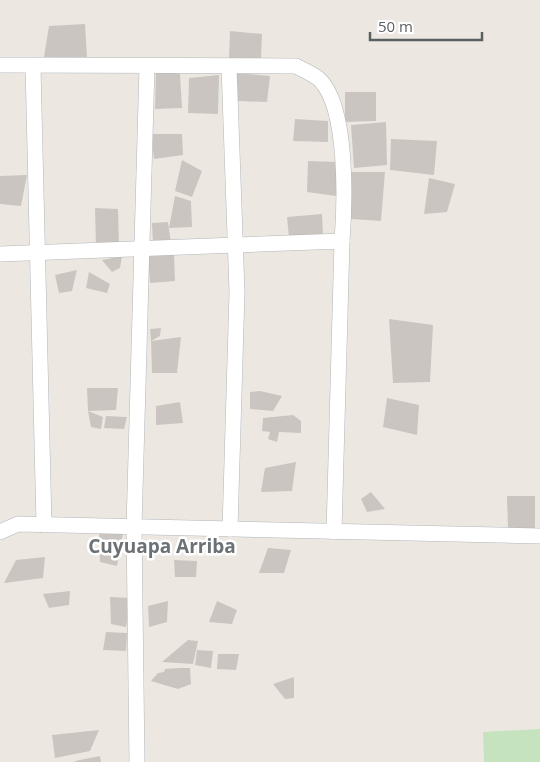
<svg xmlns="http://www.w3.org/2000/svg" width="540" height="762" font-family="'Open Sans',sans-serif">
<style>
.green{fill:#c5e3be}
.building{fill:#cac5c1}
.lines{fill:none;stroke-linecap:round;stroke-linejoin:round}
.street-casing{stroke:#b2b6b9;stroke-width:16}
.street{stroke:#fff;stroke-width:15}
.labels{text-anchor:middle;stroke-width:5;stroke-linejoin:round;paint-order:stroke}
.quarter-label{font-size:19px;font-weight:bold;fill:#6b7174;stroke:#fff}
</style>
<rect width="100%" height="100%" fill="#ece8e1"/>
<path class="green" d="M540 729V762H484L483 732Z"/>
<g class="building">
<path d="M85 24 87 57H44L49 26Z"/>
<path d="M230 31 262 34 261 58H229Z"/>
<path d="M156 71 180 74 182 108 155 109Z"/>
<path d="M237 73 270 76 267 102 237 101Z"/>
<path d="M219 75 218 114 188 113 189 78Z"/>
<path d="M345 92H376V121L345 122Z"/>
<path d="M295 119 328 121V142L293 141Z"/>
<path d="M386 122 387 165 354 168 351 125Z"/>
<path d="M151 134H182L183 155 154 159Z"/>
<path d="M391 139 437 141 434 175 390 170Z"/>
<path d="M182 160 202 171 192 197 175 191Z"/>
<path d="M308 161 338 162 336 196 307 192Z"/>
<path d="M349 172H385L381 221 351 219Z"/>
<path d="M27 175 21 206 0 204V176Z"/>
<path d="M429 178 455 184 447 212 424 214Z"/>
<path d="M175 196 191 201 192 227 169 228Z"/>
<path d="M95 208 118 209 119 247 96 248Z"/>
<path d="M322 214 323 237 289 238 287 217Z"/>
<path d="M168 222 171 244 153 245 152 223Z"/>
<path d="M174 253 175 281 150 283 148 254Z"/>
<path d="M122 256 120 268 112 272 102 260Z"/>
<path d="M77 270 72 291 59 293 55 275Z"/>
<path d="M89 272 110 284 107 293 86 288Z"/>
<path d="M389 319 433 325 430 382 393 383Z"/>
<path d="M161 328 160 336 151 341 150 329Z"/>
<path d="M181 337 177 373H152L151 341Z"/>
<path d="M87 388H118L116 410 88 411Z"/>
<path d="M260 391 282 396 273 411 250 409V392Z"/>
<path d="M387 398 419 405 417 435 383 427Z"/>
<path d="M180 402 183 423 156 425V406Z"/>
<path d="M88 411 103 417 101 429 91 427Z"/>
<path d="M293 415 301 421V433L279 432 277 442 268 439 270 432 262 431 263 418Z"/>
<path d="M106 416 127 417 124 429 104 428Z"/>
<path d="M296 462 292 491 261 492 265 468Z"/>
<path d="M371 492 385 509 367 512 361 499Z"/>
<path d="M507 496H535V528H508Z"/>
<path d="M123 533 117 566 100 562 99 534Z"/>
<path d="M268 548 291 550 284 573H259Z"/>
<path d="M45 557 43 578 4 583 16 560Z"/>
<path d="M174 560 197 561 196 577H175Z"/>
<path d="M70 591 69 605 49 608 43 594Z"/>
<path d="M110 597 131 598 126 627 111 624Z"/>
<path d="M168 601 167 622 149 627 148 606Z"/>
<path d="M217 601 237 610 232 624 209 622Z"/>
<path d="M106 632 127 633 126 651 103 650Z"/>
<path d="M188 640 198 641 193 664 162 662Z"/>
<path d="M197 650 213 651 211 668 195 665Z"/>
<path d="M218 654H239L236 670 217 669Z"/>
<path d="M180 668H190L191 684 178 689 151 681 158 673 164 672 165 669Z"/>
<path d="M294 677V698L285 699 273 684Z"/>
<path d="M99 730 90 751 55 758 52 735Z"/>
<path d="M100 756 101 762H75V761Z"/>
</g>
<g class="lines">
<defs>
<g id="street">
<path d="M0 65 296 66C303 70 314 74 320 80 348 108 345 203 342 241"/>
<path d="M33 66 44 525"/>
<path d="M229 66 237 292 230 529"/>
<path d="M0 254 342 241 334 532"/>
<path d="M0 532 18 524 540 536"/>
<path d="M137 762 134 527 147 66"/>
</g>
</defs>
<use href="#street" class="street-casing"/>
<use href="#street" class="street"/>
</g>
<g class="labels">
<g class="quarter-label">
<text x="162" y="553">Cuyuapa Arriba</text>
</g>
</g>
<path d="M370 32v8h112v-8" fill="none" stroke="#5a5f62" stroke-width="2.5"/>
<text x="378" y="32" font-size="15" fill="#5a5f62" stroke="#ffffff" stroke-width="4" paint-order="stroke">50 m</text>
</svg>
